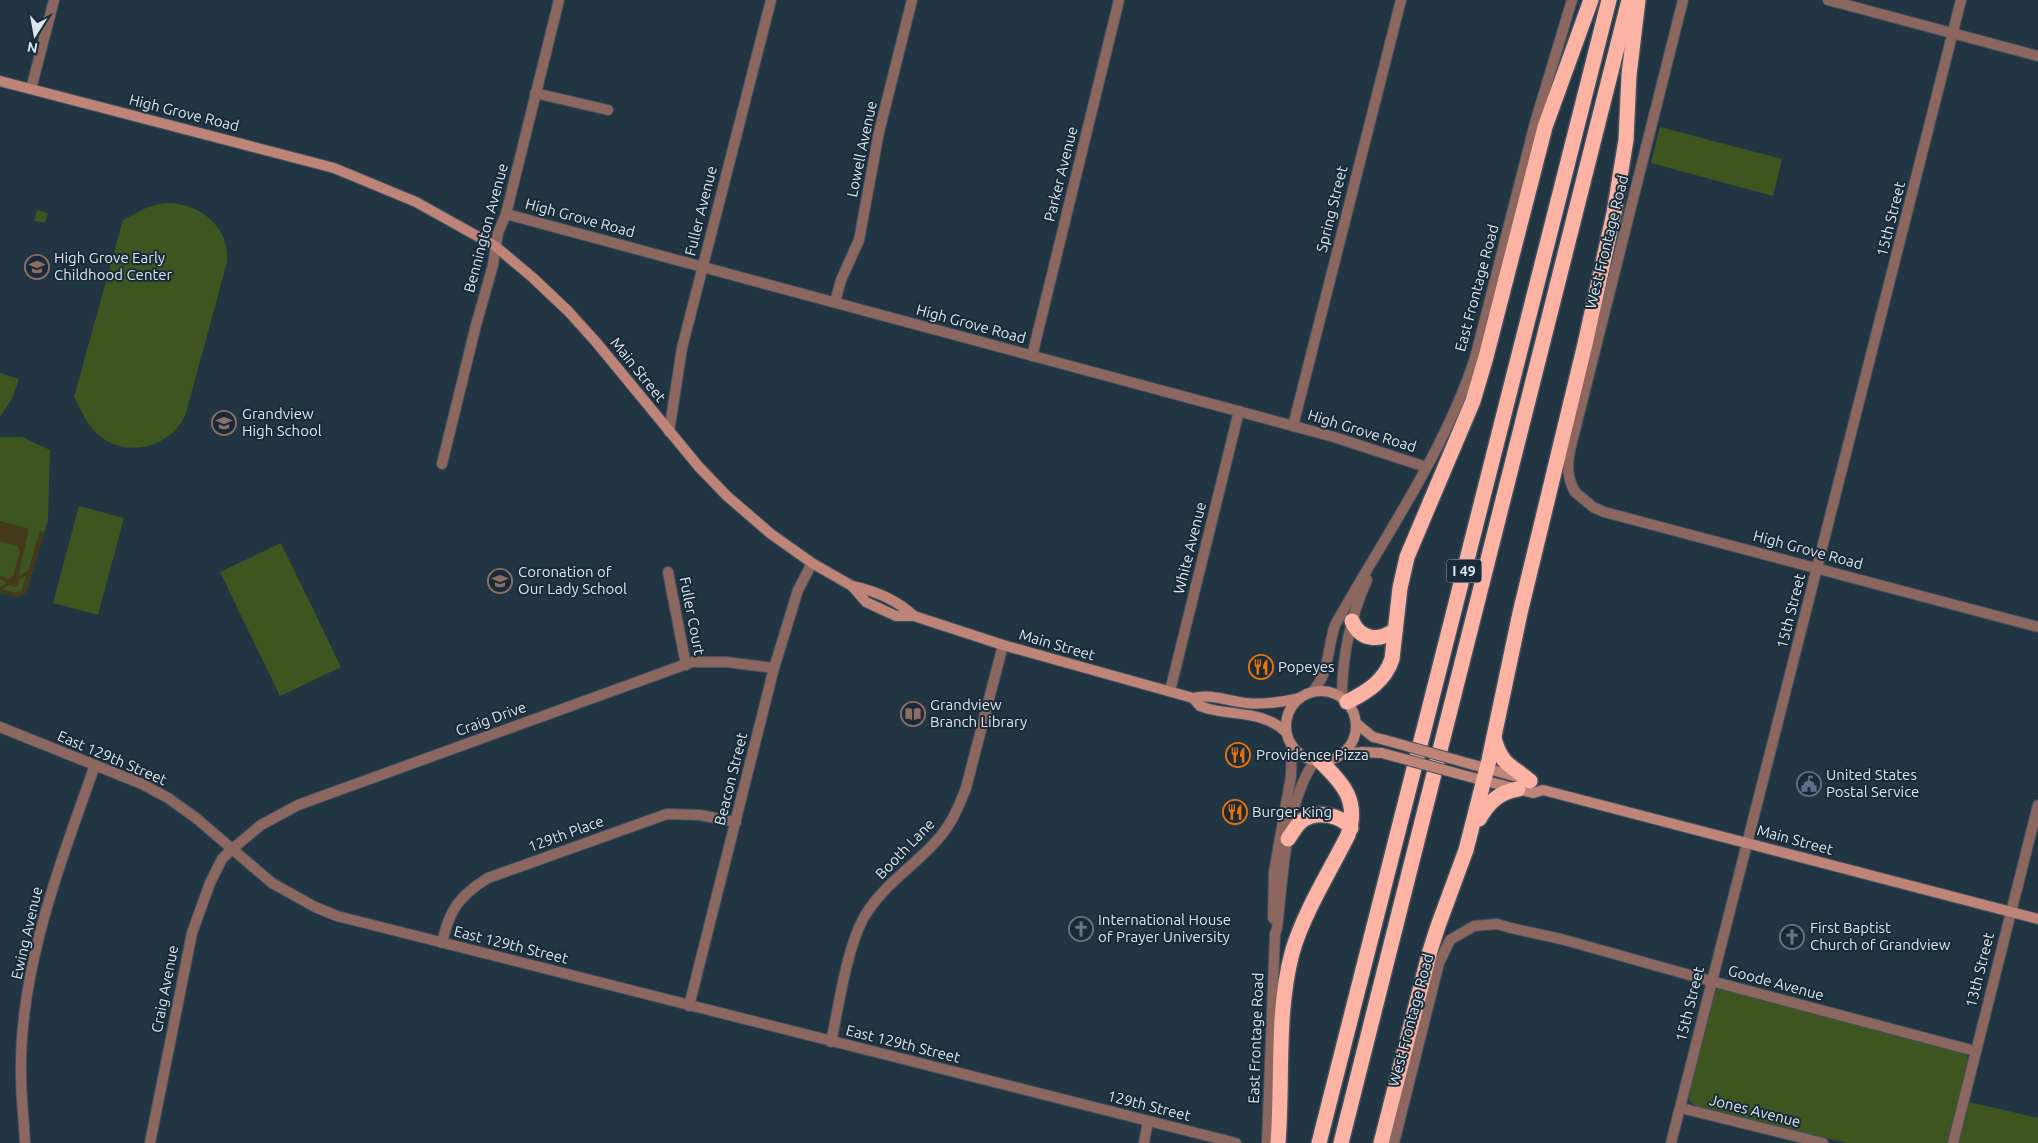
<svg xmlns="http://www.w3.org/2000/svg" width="2038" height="1143" font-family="Ubuntu,sans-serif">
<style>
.green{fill:#3f551f}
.sand{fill:#423a1a;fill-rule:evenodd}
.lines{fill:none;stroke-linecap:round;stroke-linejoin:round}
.minor-casing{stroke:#40515f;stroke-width:12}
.tertiary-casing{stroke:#40515f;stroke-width:12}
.secondary-casing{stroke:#40515f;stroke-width:12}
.motorway-casing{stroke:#40515f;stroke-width:18}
.minor{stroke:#8c675f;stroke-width:10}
.tertiary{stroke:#8c675f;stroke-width:10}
.secondary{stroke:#be8477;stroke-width:10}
.motorway{stroke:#fcb3a3;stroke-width:15}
.secondary-bridge-casing{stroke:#40515f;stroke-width:12;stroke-linecap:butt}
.secondary-bridge{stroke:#be8477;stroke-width:10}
.labels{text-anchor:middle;stroke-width:4;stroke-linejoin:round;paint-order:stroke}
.shield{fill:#192b38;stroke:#a1aeb8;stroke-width:1}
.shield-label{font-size:14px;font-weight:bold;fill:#dbe6ef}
.street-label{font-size:15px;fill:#dbe6ef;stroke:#192b38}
.poi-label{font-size:15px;fill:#dbe6ef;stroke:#192b38;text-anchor:start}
</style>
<rect width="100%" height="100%" fill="#223543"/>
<g class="green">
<path d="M1660 127 1782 159 1773 196 1651 163Z"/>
<path d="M163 203C197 201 230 225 227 262L186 413C172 448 125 460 96 433 86 423 81 409 74 397L123 220 146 208Z"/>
<path d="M37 210 48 213 45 223 34 221Z"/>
<path d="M0 373 19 379 12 399 0 417Z"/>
<path d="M0 437H22L50 450 48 520 26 593 18 597 0 593Z"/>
<path d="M79 506 124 518 98 615 53 603Z"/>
<path d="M281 543 341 667 280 696 220 572Z"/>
<path d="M1721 988 1966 1054 1969 1060 1947 1143H1846L1694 1106 1688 1098 1713 997 1716 990Z"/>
<path d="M1969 1102 2038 1118V1143H1959Z"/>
</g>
<path class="sand" d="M0 521 29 529 18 577 28 571 40 531 45 532 26 593 18 597 0 593V587L8 583 0 579V576L8 579 13 576 20 551 17 546 0 541ZM26 575 22 590 16 593 2 589 9 585 14 587 18 586 19 580Z"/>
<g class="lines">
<defs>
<g id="minor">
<path d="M1828 0 2038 56"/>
<path d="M31 89 54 0"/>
<path d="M535 93 608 110"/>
<path d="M506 214 1334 437 1426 467"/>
<path d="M835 302 841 280 859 240 879 132 912 0"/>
<path d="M1032 356 1119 0"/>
<path d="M1293 426 1401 0"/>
<path d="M669 432 682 348 771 0"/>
<path d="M442 464 476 325 493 265 498 233 506 214 559 0"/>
<path d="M1575 492 1593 507 1604 512 2038 627"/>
<path d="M668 572 686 665"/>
<path d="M1170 691 1239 411"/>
<path d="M0 727 142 784 168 798 196 818 272 883 315 907 337 916 1236 1143"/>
<path d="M1511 928 1561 939 1711 981 1975 1051"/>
<path d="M442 943C449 910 459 896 488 878L667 814 700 815 736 822"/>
<path d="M689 1006 774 668 798 590 812 563"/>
<path d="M831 1042C839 1006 846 951 863 919 881 886 915 866 939 838 952 823 959 806 966 788L1003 645"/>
<path d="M1681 1108 1823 1143"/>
<path d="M25 1143C24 1120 21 1097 21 1075 19 968 60 865 95 765"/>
<path d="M150 1143 192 933 210 883 222 859 231 850 261 825 298 805 692 662H726L774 668"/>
<path d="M1144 1143 1148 1121"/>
<path d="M1671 1143 1961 0"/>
<path d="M1953 1143 2038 805"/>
</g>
<g id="tertiary">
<path d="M1575 492C1567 478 1567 465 1570 450L1683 0"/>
<path d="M1312 692C1330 673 1327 648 1335 625 1384 537 1443 455 1475 358L1535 123 1572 0"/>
<path d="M1342 698C1342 656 1350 618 1367 580"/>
<path d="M1273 918 1274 872 1291 776 1292 745"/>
<path d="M1267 1143 1275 934 1277 928C1283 878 1285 802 1315 761"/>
<path d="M1394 1143 1439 963 1450 940 1474 926 1497 924 1511 928"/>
</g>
<g id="secondary">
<path d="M0 81 334 168 416 202 495 246 532 277 568 311 596 342 699 467 727 496 771 534 812 563 852 586 866 602 896 616H914L1003 645 1193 698 1200 706 1209 709C1238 716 1263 711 1286 732"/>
<path d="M852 586C876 591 896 599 914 616"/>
<circle cx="1321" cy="726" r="35"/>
<path d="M1193 698C1210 693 1228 701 1246 703 1264 705 1282 702 1300 698"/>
<path d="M1356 723 1373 737 1385 740"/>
<path d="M1343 755 1362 752 1382 753"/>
<path d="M1474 765 1521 778"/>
<path d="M1470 777 1533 793 1543 790 2038 919"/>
</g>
<g id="motorway">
<path d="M1352 621C1360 640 1379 642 1395 630"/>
<path d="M1347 702C1367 692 1385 681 1392 659L1400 588 1407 557 1473 401 1486 357 1545 127 1591 0"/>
<path d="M1494 738C1501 765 1511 765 1530 781"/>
<path d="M1479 819C1488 803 1499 792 1518 789"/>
<path d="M1288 839C1293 832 1296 825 1303 820 1317 810 1341 815 1351 828"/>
<path d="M1278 1143C1283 1080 1276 1014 1292 953 1303 914 1330 871 1348 835 1359 801 1344 784 1320 761"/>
<path d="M1319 1143 1609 0"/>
<path d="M1341 1143 1629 0"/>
<path d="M1381 1143 1430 951 1438 926 1466 850 1489 760 1520 613 1585 344 1614 213 1626 140 1629 75 1638 0"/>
</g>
</defs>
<use href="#minor" class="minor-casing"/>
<use href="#tertiary" class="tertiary-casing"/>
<use href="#secondary" class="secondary-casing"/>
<use href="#motorway" class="motorway-casing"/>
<use href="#minor" class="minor"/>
<use href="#tertiary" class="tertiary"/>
<use href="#secondary" class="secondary"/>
<use href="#motorway" class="motorway"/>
<defs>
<g id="secondary-bridge">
<path d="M1385 740 1474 765"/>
<path d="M1382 753 1470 777"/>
</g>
</defs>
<use href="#secondary-bridge" class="secondary-bridge-casing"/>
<use href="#secondary-bridge" class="secondary-bridge"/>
</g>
<defs>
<symbol id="school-ring" viewBox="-11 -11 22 22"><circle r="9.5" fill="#192b38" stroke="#8d6e63" stroke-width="1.5"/><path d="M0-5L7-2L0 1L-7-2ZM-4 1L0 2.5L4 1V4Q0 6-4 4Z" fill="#8d6e63"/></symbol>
<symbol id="restaurant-ring" viewBox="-11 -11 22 22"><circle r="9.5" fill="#192b38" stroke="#e8710a" stroke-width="1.5"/><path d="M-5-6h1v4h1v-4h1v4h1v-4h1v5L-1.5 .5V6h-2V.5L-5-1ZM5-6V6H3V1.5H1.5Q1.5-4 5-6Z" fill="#e8710a"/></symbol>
<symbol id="library-ring" viewBox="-11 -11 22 22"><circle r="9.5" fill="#192b38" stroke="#8d6e63" stroke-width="1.5"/><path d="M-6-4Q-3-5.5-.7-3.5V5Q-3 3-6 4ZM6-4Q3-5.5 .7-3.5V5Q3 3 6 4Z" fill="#8d6e63"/></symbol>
<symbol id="civic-ring" viewBox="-11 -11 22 22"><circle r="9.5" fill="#192b38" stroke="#5c6f8a" stroke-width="1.5"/><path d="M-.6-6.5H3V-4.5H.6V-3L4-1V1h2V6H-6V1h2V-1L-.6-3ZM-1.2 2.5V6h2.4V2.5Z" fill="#5c6f8a"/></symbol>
<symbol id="church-ring" viewBox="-11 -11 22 22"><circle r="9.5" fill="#192b38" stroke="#6b7280" stroke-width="1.5"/><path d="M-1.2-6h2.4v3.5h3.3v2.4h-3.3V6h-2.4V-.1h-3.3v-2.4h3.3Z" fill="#6b7280"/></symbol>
</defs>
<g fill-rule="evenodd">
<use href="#school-ring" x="23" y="253" width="28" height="28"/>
<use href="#school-ring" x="210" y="409" width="28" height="28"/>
<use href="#school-ring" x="486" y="567" width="28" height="28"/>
<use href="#restaurant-ring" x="1247" y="653" width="28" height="28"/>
<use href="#library-ring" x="899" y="700" width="28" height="28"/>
<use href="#restaurant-ring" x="1224" y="741" width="28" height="28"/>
<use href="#civic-ring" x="1795" y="770" width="28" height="28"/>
<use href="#restaurant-ring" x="1221" y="798" width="28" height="28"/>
<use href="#church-ring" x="1067" y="915" width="28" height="28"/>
<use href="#church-ring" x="1778" y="923" width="28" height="28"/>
</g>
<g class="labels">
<rect class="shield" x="1446.5" y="559.5" width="35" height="23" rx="4"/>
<g class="shield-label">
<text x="1464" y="576">I 49</text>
</g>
<g class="street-label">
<text transform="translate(184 113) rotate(14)" y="5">High Grove Road</text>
<text transform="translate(862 149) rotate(-78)" y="5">Lowell Avenue</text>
<text transform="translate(1061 174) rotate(-76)" y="5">Parker Avenue</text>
<text transform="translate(1332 209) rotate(-76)" y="5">Spring Street</text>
<text transform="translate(701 211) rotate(-76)" y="5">Fuller Avenue</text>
<text transform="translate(580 218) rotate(15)" y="5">High Grove Road</text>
<text transform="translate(1891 219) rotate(-76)" y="5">15th Street</text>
<text transform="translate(486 228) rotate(-75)" y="5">Bennington Avenue</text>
<text transform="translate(1607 242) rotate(-76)" y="5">West Frontage Road</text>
<text transform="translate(1477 288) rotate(-75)" y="5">East Frontage Road</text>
<text transform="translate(971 324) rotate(15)" y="5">High Grove Road</text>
<text transform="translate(638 370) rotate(51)" y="5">Main Street</text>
<text transform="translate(1362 431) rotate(17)" y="5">High Grove Road</text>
<text transform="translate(1190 548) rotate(-76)" y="5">White Avenue</text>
<text transform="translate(1808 550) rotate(15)" y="5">High Grove Road</text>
<text transform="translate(1791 611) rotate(-76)" y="5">15th Street</text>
<text transform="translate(692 616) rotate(79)" y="5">Fuller Court</text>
<text transform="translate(1057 645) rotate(16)" y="5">Main Street</text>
<text transform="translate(491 719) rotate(-20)" y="5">Craig Drive</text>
<text transform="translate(112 758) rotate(23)" y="5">East 129th Street</text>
<text transform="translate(731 779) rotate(-76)" y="5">Beacon Street</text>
<text transform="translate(566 834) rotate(-20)" y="5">129th Place</text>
<text transform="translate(1795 840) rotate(15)" y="5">Main Street</text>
<text transform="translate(905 849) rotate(-46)" y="5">Booth Lane</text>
<text transform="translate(27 933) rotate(-77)" y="5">Ewing Avenue</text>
<text transform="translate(511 945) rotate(14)" y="5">East 129th Street</text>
<text transform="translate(1980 970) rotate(-76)" y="5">13th Street</text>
<text transform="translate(1776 983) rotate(15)" y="5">Goode Avenue</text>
<text transform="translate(165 989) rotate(-79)" y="5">Craig Avenue</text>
<text transform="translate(1690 1004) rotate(-76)" y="5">15th Street</text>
<text transform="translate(1411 1020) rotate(-75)" y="5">West Frontage Road</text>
<text transform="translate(1256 1038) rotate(-88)" y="5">East Frontage Road</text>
<text transform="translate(903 1044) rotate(14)" y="5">East 129th Street</text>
<text transform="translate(1149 1106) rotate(14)" y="5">129th Street</text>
<text transform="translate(1755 1111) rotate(14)" y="5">Jones Avenue</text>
</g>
<g class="poi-label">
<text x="54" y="263">High Grove Early<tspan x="54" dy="17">Childhood Center</tspan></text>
<text x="242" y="419">Grandview<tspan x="242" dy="17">High School</tspan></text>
<text x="518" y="577">Coronation of<tspan x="518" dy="17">Our Lady School</tspan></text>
<text x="1278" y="672">Popeyes</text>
<text x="930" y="710">Grandview<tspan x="930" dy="17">Branch Library</tspan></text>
<text x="1256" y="760">Providence Pizza</text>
<text x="1826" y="780">United States<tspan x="1826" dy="17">Postal Service</tspan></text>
<text x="1252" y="817">Burger King</text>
<text x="1098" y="925">International House<tspan x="1098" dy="17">of Prayer University</tspan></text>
<text x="1810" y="933">First Baptist<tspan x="1810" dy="17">Church of Grandview</tspan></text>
</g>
</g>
<g transform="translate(35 35) rotate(191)" stroke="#192b38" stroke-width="4" paint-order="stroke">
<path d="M0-4L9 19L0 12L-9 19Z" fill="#dbe6ef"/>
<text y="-8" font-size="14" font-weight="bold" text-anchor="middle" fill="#dbe6ef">N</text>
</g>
</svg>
